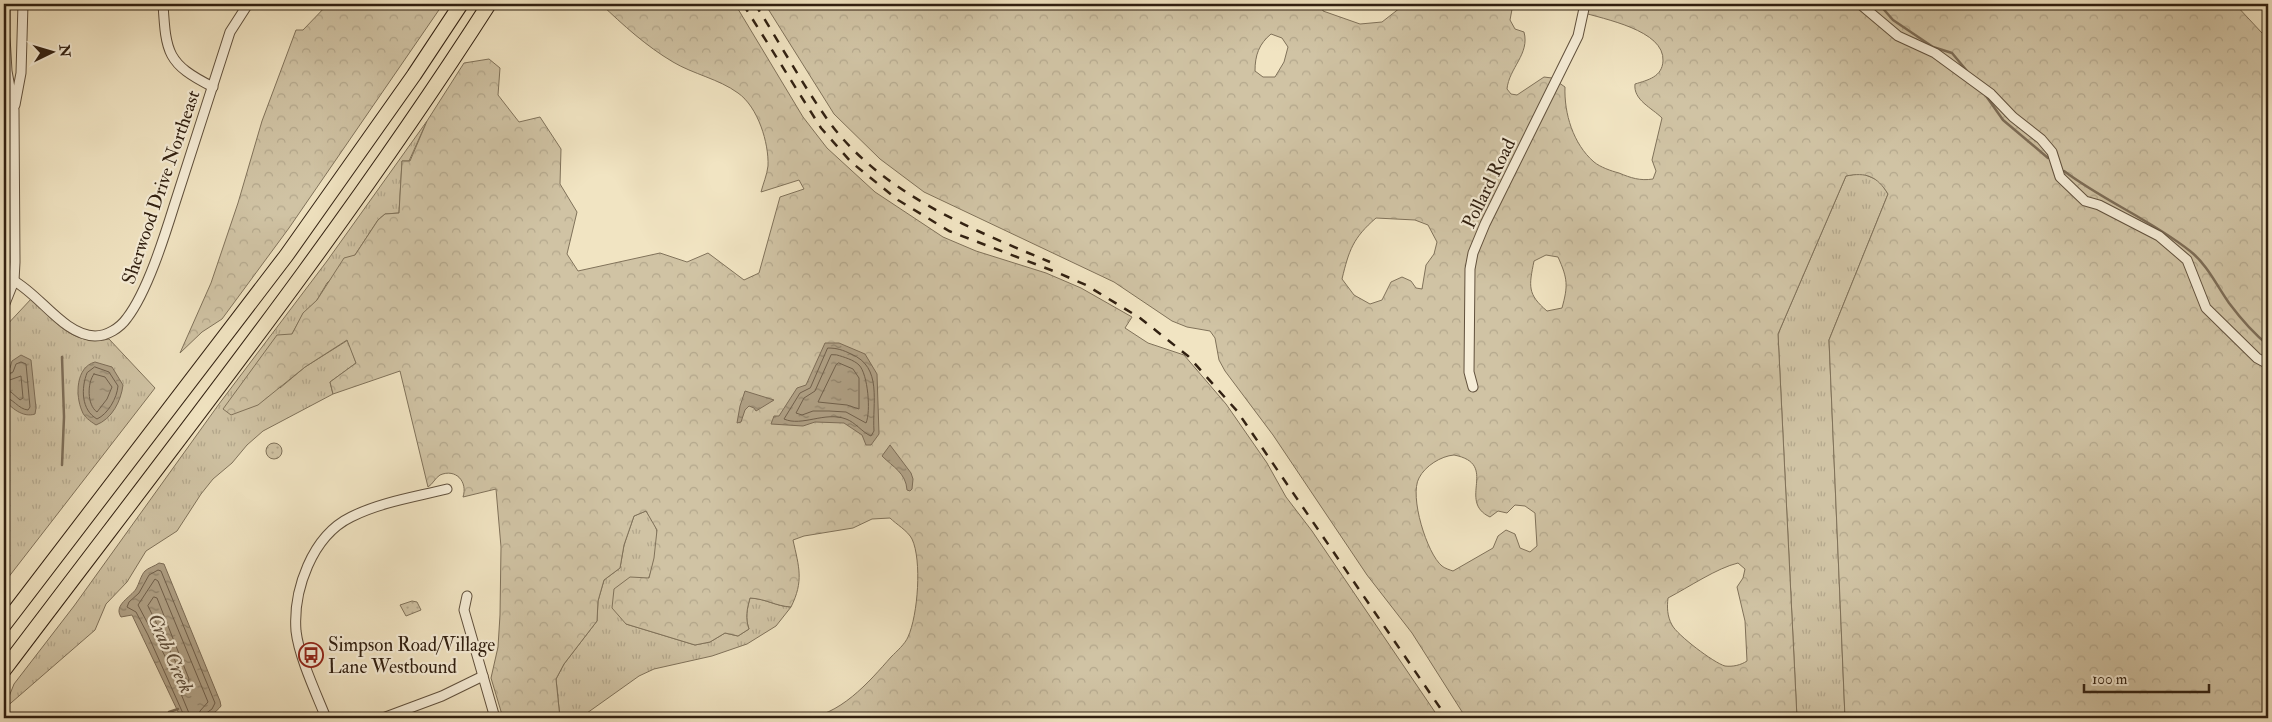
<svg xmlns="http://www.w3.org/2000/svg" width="2272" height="722" font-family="'IM FELL Double Pica',serif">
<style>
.grass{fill:url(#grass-tufts);stroke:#80725a}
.forest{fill:url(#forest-crowns);stroke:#80725a;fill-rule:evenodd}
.park{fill:url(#park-dots);stroke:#80725a}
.water{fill:url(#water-ripples);stroke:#7d6d57}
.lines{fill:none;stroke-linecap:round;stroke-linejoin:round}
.shore{stroke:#70604c;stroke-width:1}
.stream{stroke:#7d6d57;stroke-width:2.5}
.minor-casing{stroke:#61513d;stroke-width:11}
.highway-casing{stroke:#312011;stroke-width:16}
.minor{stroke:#f6edd7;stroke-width:9}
.highway{stroke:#f1e4c2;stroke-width:14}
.rail{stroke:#312011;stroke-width:2.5;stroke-dasharray:9 9;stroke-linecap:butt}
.labels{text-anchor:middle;stroke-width:4.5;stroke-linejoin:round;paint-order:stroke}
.street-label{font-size:19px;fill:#312011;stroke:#f6edd7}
.poi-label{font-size:19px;fill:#312011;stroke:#f6edd7;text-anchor:start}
.water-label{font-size:20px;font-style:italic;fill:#5d4d3a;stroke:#f6edd7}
</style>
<defs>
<pattern id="grass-tufts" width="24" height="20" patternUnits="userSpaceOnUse" patternTransform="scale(1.25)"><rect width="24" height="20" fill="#d0c3a4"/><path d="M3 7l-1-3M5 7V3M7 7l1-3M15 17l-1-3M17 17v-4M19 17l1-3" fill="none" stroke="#b3a78c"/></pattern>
<pattern id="forest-crowns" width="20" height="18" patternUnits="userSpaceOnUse" patternTransform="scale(1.25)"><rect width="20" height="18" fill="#d0c3a4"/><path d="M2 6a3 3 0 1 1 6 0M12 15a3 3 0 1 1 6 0" fill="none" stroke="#b3a78c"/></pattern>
<pattern id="park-dots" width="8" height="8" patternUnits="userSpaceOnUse" patternTransform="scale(1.25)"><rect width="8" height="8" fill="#d0c3a4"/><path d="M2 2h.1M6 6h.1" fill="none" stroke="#b3a78c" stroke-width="1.8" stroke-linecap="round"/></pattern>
<pattern id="water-ripples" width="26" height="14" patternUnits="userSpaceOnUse" patternTransform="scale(1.25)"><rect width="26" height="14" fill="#b0a186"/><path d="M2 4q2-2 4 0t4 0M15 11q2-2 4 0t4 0" fill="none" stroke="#90836c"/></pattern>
</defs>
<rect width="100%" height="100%" fill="#f1e4c2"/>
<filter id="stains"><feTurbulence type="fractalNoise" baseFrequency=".004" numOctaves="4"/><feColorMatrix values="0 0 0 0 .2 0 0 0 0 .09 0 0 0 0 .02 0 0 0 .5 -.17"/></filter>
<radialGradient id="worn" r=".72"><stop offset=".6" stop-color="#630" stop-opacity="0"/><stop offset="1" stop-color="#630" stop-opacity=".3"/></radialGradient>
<g class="grass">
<path d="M427 121 409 161H402L399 213 385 214 378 220 355 255 327 283 317 300 303 314 292 334 280 388 305 367 348 340 356 363 330 382 333 394 263 431 247 445 232 463 213 479 201 494 177 531 146 551 127 582 106 604 95 630 4 709 14 684 74 606 219 404 327 261Z"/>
<path d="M1861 173 1880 181 1888 194 1829 340 1845 718H1797L1778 334 1846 176Z"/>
<path d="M32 298C53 322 75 347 109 339L155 388 4 583V328Z"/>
<path d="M646 511C650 517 656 525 657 532 660 565 640 596 626 624L695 645 710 642 725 633 738 636 749 629C745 618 747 609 750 598 767 599 775 606 791 607L776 626 747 644 712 656 654 669 639 676 580 718H560L556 679 564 664 597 621 598 601 604 580 620 568 624 545 634 516Z"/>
</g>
<g class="forest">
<path d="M328 4H443L289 228 222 319 202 332 180 353 211 283 238 203 262 121 296 30H303Z"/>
<path d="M601 4H735L803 117 827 148 875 192 943 237 976 251 1046 273 1081 288 1132 317 1125 328 1148 343 1184 355 1226 404 1267 463 1286 497 1312 531 1439 718H803C839 717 869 682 891 657 897 651 905 644 908 637 918 615 922 560 912 539 908 531 896 524 890 518L872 519 853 528 804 536 793 540C799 567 804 581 791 607 775 606 767 599 750 598 747 609 745 618 749 629L738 636 725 633 710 642 695 645 626 624 612 608 614 589 630 577 649 578 654 558 657 530 646 511 634 516 624 545 620 568 604 580 598 601 597 621 564 664 556 679 560 718H503L491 678 498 647 500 615 501 547 496 489 463 497C468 482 456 468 440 475 435 478 433 484 428 487L400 371 333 394 330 382 356 363 347 340 305 367 258 405 231 415 223 409 277 335 292 334 303 313 317 300 344 258 355 255 378 220 385 214 399 213 402 161H410L427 121 464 63 489 59 500 68 498 95 519 122 540 117 561 149 560 184 577 212 567 254 578 271 660 253 687 262 708 253 744 280 759 273 780 197 804 189 799 180 761 192C763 184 767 175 768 166 769 143 758 107 738 93 719 79 693 74 673 62 646 46 623 25 601 4Z"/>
<path d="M765 4H1322L1323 11 1360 24 1382 22 1405 4H1513L1510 20 1515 29 1524 32C1530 54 1509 68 1507 89L1511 94 1517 95 1544 77 1552 78 1565 87C1564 113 1573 144 1594 162 1600 167 1611 171 1619 173 1631 178 1640 181 1653 179L1656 171 1652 160 1662 118C1652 108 1633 100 1635 84 1648 80 1662 77 1663 61 1665 30 1603 19 1581 12L1582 4H2235L2262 33 2268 36V718H1845L1829 340 1888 194C1877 176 1866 172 1846 176L1778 334 1797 718H1466L1412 633 1367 575 1273 435 1225 371 1219 360 1215 338 1210 331 1187 327 1172 321 1114 282 924 192 880 159 834 114ZM1271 34 1282 38 1288 47 1284 62 1275 77H1263L1255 71C1255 55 1259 44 1271 34ZM1376 218 1415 220 1428 225 1437 242 1434 254 1426 265 1422 289 1416 288 1411 281 1402 277 1391 282 1382 300 1370 304 1354 295 1342 279C1349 250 1353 238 1376 218ZM1546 255 1558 257C1568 279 1568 286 1562 308L1547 311C1527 294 1529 286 1534 261ZM1454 455C1500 464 1456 501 1490 517L1498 511 1507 513 1515 505 1525 506 1535 513 1537 546 1530 552 1520 548 1515 534 1506 530 1498 536 1493 548 1453 571C1450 570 1444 568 1442 566 1427 554 1409 496 1419 478 1425 466 1441 456 1454 455ZM1738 563 1745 569 1743 578 1737 587 1745 621 1747 661C1741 665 1733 667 1725 666 1714 663 1677 635 1672 625 1667 616 1667 607 1668 598 1689 587 1717 568 1738 563Z"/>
</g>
<g class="park">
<circle cx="274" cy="451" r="8"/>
<path d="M412 601 417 602 421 610 406 616 400 605Z"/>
</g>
<g class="water">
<path d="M825 343H839L865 354 877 374 879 434 871 445H866L862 435 844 423 815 422 803 426 771 424 774 416H779L797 388 806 385Z"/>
<path d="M21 355 31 360 36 408 35 414C23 418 11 408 4 399V372L10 368 12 361Z"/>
<path d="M95 362 112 367 123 385C121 401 112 419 96 425 90 421 84 417 82 411 75 395 76 367 95 362Z"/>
<path d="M745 391 774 400 756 411 754 408 749 406 745 410 741 422 737 423 740 406Z"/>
<path d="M890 445 911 473 913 479 912 489 910 491 907 490C906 473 893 467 882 456Z"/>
<path d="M159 563 164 564 220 701 221 706C210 720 198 718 181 718L132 615 121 617C113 605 131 597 136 589 139 584 141 575 145 571 148 568 155 566 159 563Z"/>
</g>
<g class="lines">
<g class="shore">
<path d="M828 348C837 348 843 350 851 354 883 367 872 403 874 431L871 436C863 433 855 422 846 419 825 411 802 427 784 419L800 393 810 388Z"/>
<path d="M837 355C844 357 854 360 859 365 868 374 871 412 866 423L846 412 829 411H813L802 415 796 413 804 398 815 391 831 355Z"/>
<path d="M839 363 853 369 859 378V409L847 405 818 402 836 365Z"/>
<path d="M95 367 109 372 118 386C117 398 108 414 97 419 81 410 81 388 87 373Z"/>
<path d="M94 374 105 377 112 387 107 399 97 412C87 405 87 383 94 374Z"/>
<path d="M4 376 13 372 16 364 21 362 26 364 30 407 28 410C18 409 13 398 4 397"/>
<path d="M4 382 21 376 23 398 20 400 11 392 4 391"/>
<path d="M154 597 157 598 189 679 188 682 185 681 148 606Z"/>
<path d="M185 718 148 635 136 612 127 607 129 602 139 593 149 575 158 570 161 571 215 703 212 709 205 714V718"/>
<path d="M191 718 167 660 138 605 155 579 158 581 208 702 200 711 198 718"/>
</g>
<g class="stream">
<path d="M1879 4 1893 20 1933 47 1952 53 1967 71"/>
<path d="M1984 93 2003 120 2048 158"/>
<path d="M2064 171C2104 201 2151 220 2190 251 2207 264 2217 286 2229 303 2241 319 2253 333 2268 345"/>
<path d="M62 357 64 417 62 465"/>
<path d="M171 718 169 712 178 709"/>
</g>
<defs>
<g id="minor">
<path d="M163 4C166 53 167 64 213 87"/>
<path d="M1860 4 1898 36 1935 53 1991 94 2013 117 2041 139 2052 152 2060 177 2085 201 2099 205 2159 236 2187 260 2206 308 2257 358 2268 364"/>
<path d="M15 105 21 73 23 4"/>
<path d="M14 281C40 295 64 335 95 336 107 336 120 328 127 318 147 292 164 238 174 206 193 148 211 90 230 32L248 4"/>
<path d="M4 306 14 281 15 262 14 110 7 71 5 37V4"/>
<path d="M1473 387 1469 372 1470 269 1473 253 1485 224 1578 36 1585 4"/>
<path d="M467 596 464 610 495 718"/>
<path d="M326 718C316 693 299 657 296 631 293 590 312 536 351 517 381 502 415 497 447 489"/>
<path d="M383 718 442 696 483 676"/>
</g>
<g id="highway">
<path d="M4 625 286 256 414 75 461 4"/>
<path d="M4 670C169 451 341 235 489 4"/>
</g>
</defs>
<use href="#minor" class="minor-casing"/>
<use href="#highway" class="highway-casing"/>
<use href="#minor" class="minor"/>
<use href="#highway" class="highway"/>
<g class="rail">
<path d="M743 4 821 128 851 162 898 200 949 231 1056 272 1086 285 1140 318 1188 356 1237 411 1447 718"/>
<path d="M755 4C780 43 803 86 830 123 883 194 971 229 1050 262"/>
</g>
</g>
<defs>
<symbol id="bus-ring" viewBox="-11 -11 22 22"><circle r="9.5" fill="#f6edd7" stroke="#8f2418" stroke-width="1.5"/><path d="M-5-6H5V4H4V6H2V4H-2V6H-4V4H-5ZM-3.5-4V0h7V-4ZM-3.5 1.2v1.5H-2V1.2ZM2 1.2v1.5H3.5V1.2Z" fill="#8f2418"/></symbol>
</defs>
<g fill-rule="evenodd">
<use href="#bus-ring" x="297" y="641" width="28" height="28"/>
</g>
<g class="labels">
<g class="street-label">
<text transform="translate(1488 183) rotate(-64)" y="7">Pollard Road</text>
<text transform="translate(160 187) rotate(-71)" y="7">Sherwood Drive Northeast</text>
</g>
<g class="poi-label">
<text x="328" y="651">Simpson Road/Village<tspan x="328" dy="22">Lane Westbound</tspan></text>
</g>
<g class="water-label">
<text transform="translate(171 653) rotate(66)" y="7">Crab Creek</text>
</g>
</g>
<rect width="2272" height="722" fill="none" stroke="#f1e4c2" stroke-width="20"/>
<rect x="5" y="5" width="2262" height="712" fill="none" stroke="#312011" stroke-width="2.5"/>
<rect x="10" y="10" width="2252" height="702" fill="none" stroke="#312011"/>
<g transform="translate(52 52) rotate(85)" stroke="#f6edd7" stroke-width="4" paint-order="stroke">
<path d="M0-4L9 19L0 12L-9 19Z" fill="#312011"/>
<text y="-8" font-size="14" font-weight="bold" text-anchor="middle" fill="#312011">N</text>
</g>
<path d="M2084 684v8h125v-8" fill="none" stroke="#312011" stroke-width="2.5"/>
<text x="2092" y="684" font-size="15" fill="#312011" stroke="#f6edd7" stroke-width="4" paint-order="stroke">100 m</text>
<rect width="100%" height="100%" filter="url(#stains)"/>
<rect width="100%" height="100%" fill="url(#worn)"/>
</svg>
